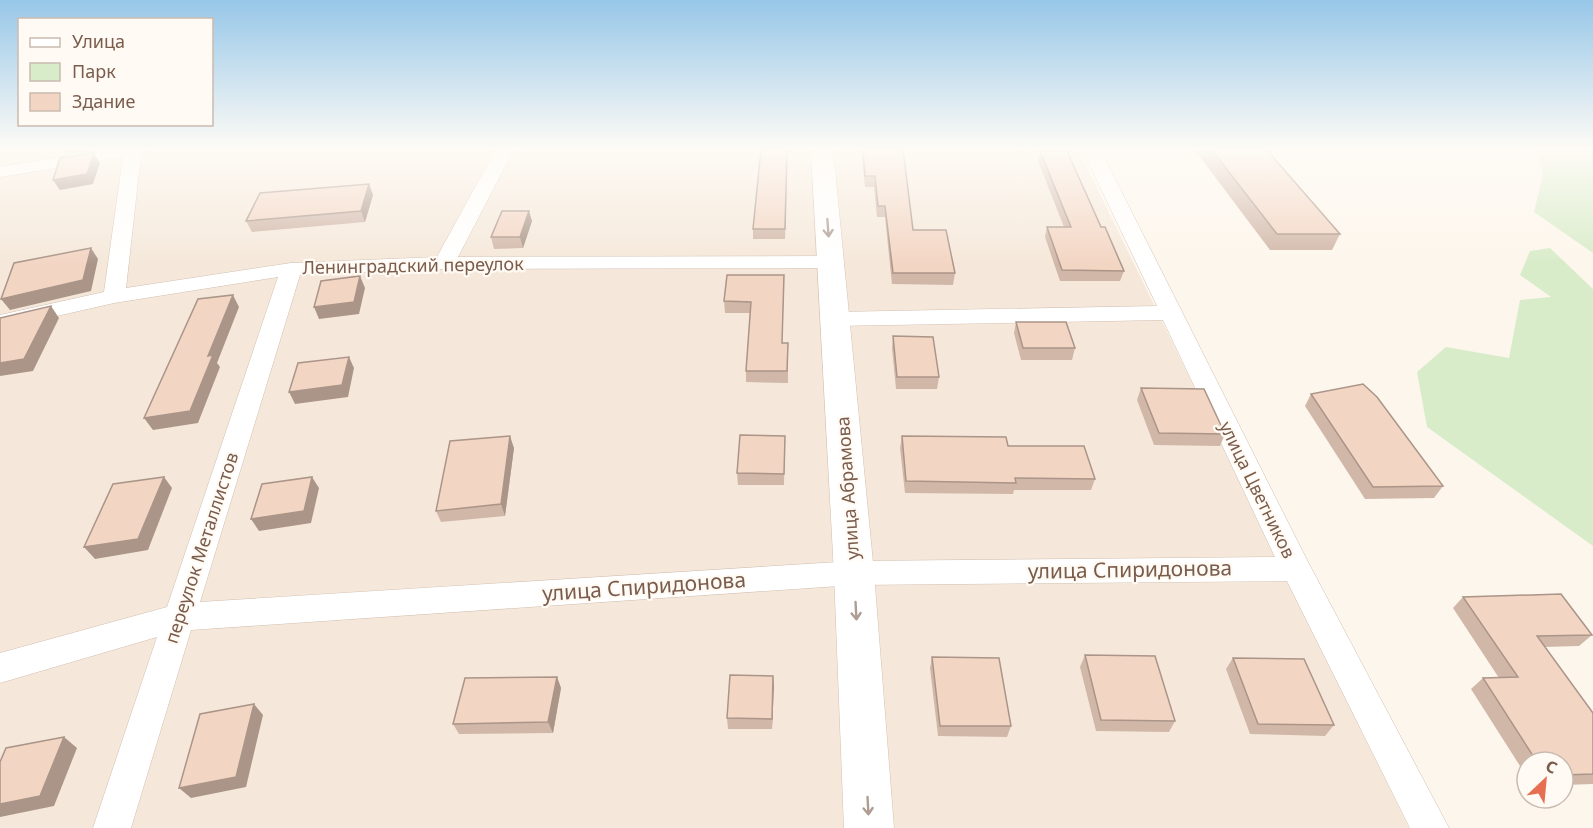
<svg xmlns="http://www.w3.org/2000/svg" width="1593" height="828" font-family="'Noto Sans',sans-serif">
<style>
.residential{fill:#f5e8da}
.green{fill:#d8ecc9}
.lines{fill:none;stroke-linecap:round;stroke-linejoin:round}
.street-casing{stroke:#d1beb0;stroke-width:1}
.secondary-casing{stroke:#d6c0b0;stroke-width:1}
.street{fill:#fff;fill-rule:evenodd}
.secondary{fill:#fff;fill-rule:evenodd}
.wall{fill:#d1b7a8}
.shaded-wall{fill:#aa9588}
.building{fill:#f3d5c3;stroke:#aa9588;stroke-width:1.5}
.oneway{stroke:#af9d94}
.labels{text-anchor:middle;stroke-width:4.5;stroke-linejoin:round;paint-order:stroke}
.street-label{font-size:18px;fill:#7a5c4d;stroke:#fffaf3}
.near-street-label{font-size:21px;fill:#7a5c4d;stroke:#fffaf3}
</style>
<rect width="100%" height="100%" fill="#fdf6ec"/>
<path class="residential" d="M0 149H1078L1409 828H0Z"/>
<g class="green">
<path d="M1537 149H1593V253L1534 212 1543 175Z"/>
<path d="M1550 248 1593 289V546L1427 427 1417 372 1446 347 1509 358 1520 300 1551 297 1520 275 1530 251Z"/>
</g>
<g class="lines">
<defs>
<path id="street" d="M107 149H148L141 154 126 288 291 263 437 257 496 149H514L458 257 831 256 838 258 841 262 838 266 831 268 444 269 300 275 200 602 854 561 1275 557 1163 320 835 326 827 324 824 319 827 314 835 312 1157 306 1082 149H1100L1307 560 1449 828H1410L1287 581 854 585 191 630 131 828H93L157 637 0 683V653L167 607 278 277 114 303 0 329V315L104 292 123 157 0 177V167Z"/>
<path id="secondary" d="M811 149H833L874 573 894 828H844L834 573Z"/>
</defs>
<use href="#street" class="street-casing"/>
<use href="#secondary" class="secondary-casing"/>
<use href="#street" class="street"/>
<use href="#secondary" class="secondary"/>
</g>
<g class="wall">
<path d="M788 149 785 239H753V229Z"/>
<path d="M862 149 913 230 955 273 953 285 892 284 885 217H877L874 187H865L862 158Z"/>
<path d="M1194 149H1266L1340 234 1332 250H1270Z"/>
<path d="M1040 151 1101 227 1124 271 1120 281H1060L1045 237 1047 227H1064L1038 161Z"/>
<path d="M369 184 373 195 365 222 252 232 246 221Z"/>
<path d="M532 221 523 248 494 249 491 237Z"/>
<path d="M784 287 782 343H788V383L746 382V371L750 313H725L724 301Z"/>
<path d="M1016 322 1075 348 1072 360H1021L1014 333Z"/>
<path d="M893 336 939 377 937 389H896L892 348Z"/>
<path d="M1141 388 1225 434 1220 446 1154 445 1137 400Z"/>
<path d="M1311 394 1443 486 1434 498 1365 499 1305 406Z"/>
<path d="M785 436 784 485H738L737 473Z"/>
<path d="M902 436 1008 446 1095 479 1091 490H1014L1013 494 905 493 900 448Z"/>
<path d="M514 448 505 516 441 522 436 511Z"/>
<path d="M1463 597 1592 635 1579 646 1545 647 1593 713V784L1563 785V762H1527V777L1471 689 1483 678H1499L1453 608Z"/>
<path d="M1085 655 1175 721 1169 732 1096 731 1080 667Z"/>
<path d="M932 657 1011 726 1007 737 938 736 930 668Z"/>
<path d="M1233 658 1334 725 1325 736 1250 734 1226 669Z"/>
<path d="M773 676 772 729H728L727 718Z"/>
<path d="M557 677 561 688 553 733 459 734 453 724Z"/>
</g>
<g class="shaded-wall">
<path d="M69 149H93L71 153Z"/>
<path d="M94 153 100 163 93 184 60 190 53 180Z"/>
<path d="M369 184 373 195 365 222 361 211Z"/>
<path d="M529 211 532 221 523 248 520 237Z"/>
<path d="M91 248 98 259 91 291 10 310 1 299Z"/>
<path d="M360 276 365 288 359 314 319 319 314 307Z"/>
<path d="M233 295 239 307 217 363 220 367 198 423 153 430 144 418 208 356Z"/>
<path d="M51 306 59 318 33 371 0 376V363Z"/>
<path d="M349 357 354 368 348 397 295 404 289 392Z"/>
<path d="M510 436 514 448 505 516 501 504Z"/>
<path d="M164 477 172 488 148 550 95 559 84 547Z"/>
<path d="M312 477 319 488 311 523 259 531 251 519Z"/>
<path d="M773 676 774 686 772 729V719Z"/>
<path d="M557 677 561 688 553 733 548 722Z"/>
<path d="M254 704 263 715 246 787 191 798 179 788Z"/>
<path d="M64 737 77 748 54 806 0 817V804Z"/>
</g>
<g class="building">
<path d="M761 149H787L785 229H753Z"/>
<path d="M863 149H903L913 230H946L955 273H893L885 206H878L875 176H865Z"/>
<path d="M1211 149H1266L1340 234H1277Z"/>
<path d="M1040 151H1067L1101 227H1105L1124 271 1062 270 1047 227H1071Z"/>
<path d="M94 153 87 174 53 180 60 158Z"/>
<path d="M369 184 361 211 246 221 260 193Z"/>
<path d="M502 211H529L520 237H491Z"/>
<path d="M91 248 83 280 1 299 14 263Z"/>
<path d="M727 275H784L782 343H788L787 371H746L751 302 724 301Z"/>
<path d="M360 276 354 302 314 307 321 281Z"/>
<path d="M233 295 208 356 213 355 190 411 144 418 198 299Z"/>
<path d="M51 306 24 359 0 363V318Z"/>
<path d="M1016 322H1066L1075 348H1023Z"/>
<path d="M893 336 933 337 939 377H897Z"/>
<path d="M349 357 342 385 289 392 298 363Z"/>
<path d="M1363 384 1377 397 1443 486 1373 487 1311 394Z"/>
<path d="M1141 388 1204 389 1225 434 1159 433Z"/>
<path d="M740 435 785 436 784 474 737 473Z"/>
<path d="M510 436 501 504 436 511 450 441Z"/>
<path d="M902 436 1006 437 1008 446H1084L1095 479 1015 478 1016 483 906 481Z"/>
<path d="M164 477 138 539 84 547 113 484Z"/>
<path d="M312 477 304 511 251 519 262 484Z"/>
<path d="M1561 594 1592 635 1537 636 1593 713V774L1563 775V762H1537L1483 678 1518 677 1463 597Z"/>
<path d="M1085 655 1155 656 1175 721 1101 720Z"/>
<path d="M932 657 999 658 1011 726H940Z"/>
<path d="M1233 658 1304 659 1334 725 1258 724Z"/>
<path d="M730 675 773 676 772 719 727 718Z"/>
<path d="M557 677 548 722 453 724 465 678Z"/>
<path d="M254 704 236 777 179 788 200 714Z"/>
<path d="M64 737 40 796 0 804V762L6 748Z"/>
</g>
<defs><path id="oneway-shaft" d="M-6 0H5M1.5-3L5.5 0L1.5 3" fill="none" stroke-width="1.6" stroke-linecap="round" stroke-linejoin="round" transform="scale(1.5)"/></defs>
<g class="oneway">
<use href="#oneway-shaft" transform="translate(828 228) rotate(86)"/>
<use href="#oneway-shaft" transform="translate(856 611) rotate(87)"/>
<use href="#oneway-shaft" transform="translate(868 806) rotate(87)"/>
</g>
<linearGradient id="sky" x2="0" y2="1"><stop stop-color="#97c7e8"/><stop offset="0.56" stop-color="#fefbf6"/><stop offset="1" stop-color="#fefbf6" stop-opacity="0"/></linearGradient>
<rect width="1593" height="265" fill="url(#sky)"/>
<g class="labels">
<g class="street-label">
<text transform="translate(413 266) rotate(-1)" y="6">Ленинградский переулок</text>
<text transform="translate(848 488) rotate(-94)" y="6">улица Абрамова</text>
<text transform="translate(1257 490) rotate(64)" y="6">улица Цветников</text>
<text transform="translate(202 548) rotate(-72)" y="6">переулок Металлистов</text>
</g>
<g class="near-street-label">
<text transform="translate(1130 570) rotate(-1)" y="7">улица Спиридонова</text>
<text transform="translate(644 587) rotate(-4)" y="7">улица Спиридонова</text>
</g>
</g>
<rect x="18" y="18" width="195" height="108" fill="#fffaf3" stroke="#cabbb1" stroke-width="1.5"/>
<rect x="30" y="38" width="30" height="9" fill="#ffffff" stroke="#cabbb1" stroke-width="1.5"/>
<text x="72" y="48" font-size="18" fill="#7a5c4d">Улица</text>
<rect x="30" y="63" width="30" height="18" fill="#d8ecc9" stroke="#cabbb1" stroke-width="1.5"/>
<text x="72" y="78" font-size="18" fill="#7a5c4d">Парк</text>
<rect x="30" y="93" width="30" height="18" fill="#f3d5c3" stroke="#cabbb1" stroke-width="1.5"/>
<text x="72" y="108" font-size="18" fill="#7a5c4d">Здание</text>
<g transform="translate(1545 780) rotate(26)"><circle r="28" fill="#fffaf3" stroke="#cabbb1" stroke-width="1.5"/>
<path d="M0-4.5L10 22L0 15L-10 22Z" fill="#e76f51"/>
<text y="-9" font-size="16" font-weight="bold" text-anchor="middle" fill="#7a5c4d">С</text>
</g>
</svg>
